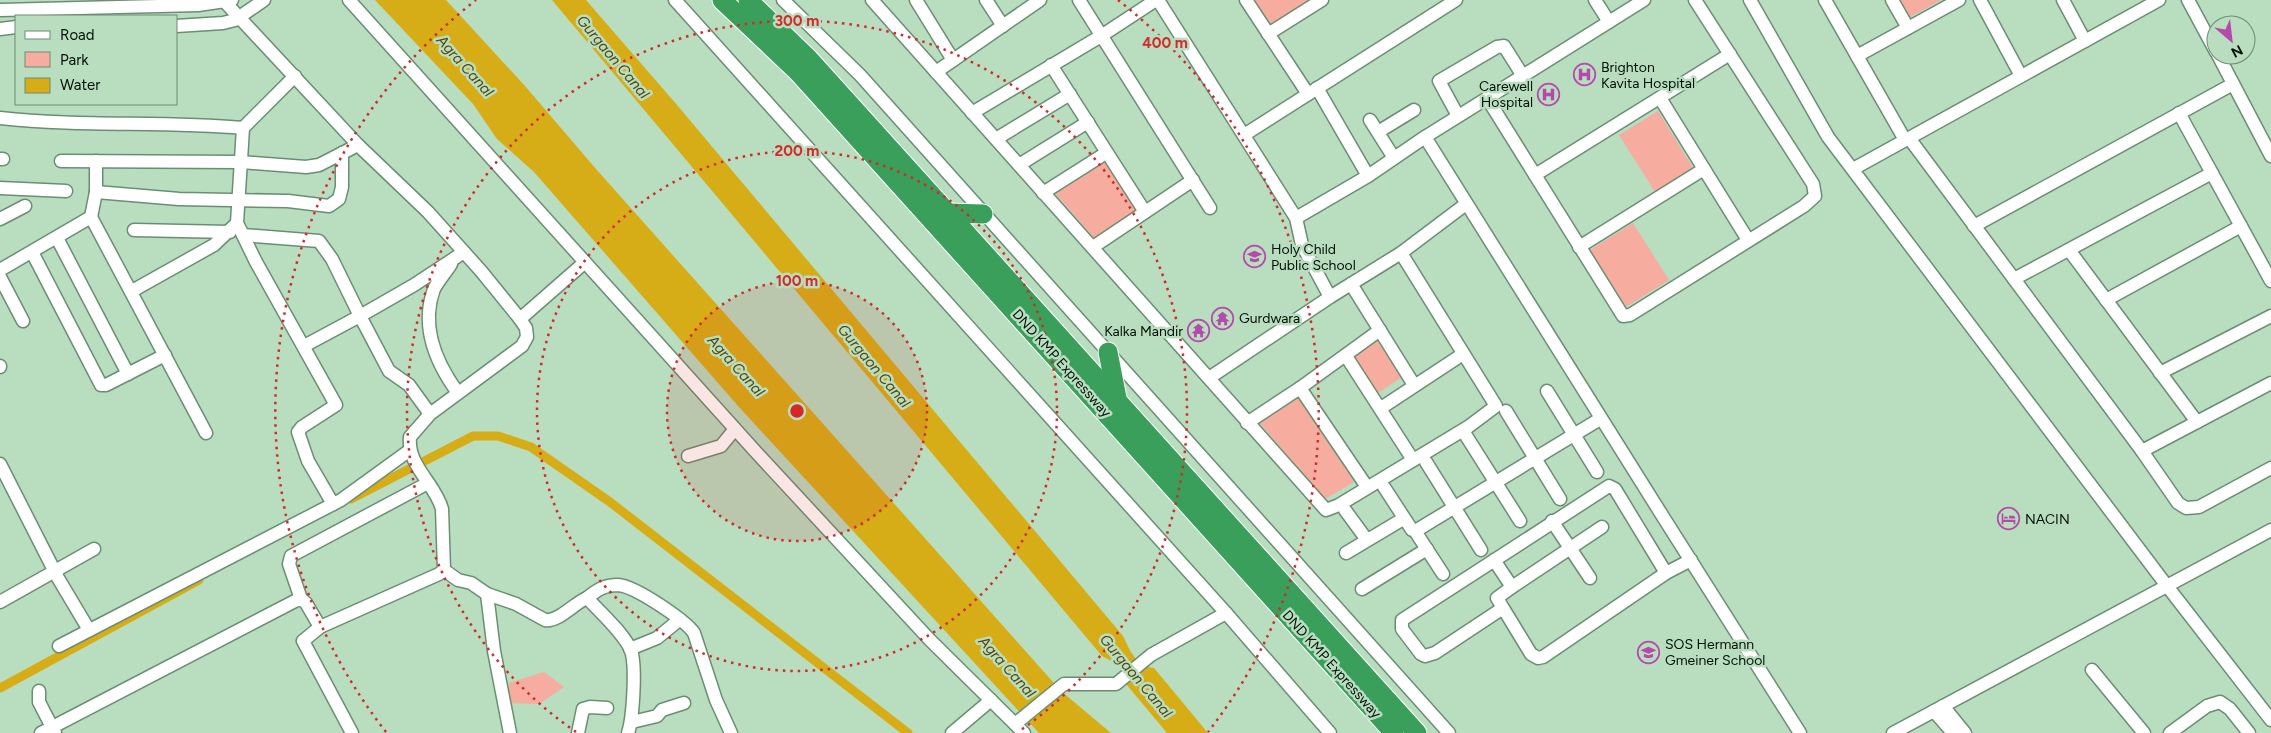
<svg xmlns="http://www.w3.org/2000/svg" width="2271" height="733" font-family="Figtree,sans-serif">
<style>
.green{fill:#f6ac9e}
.water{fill:#d6ad16}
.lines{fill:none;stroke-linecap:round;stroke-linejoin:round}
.canal{stroke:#d6ad16;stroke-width:9}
.minor-casing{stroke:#6b8e73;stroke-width:15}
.highway-casing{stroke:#fff;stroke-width:21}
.minor{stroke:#fff;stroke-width:12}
.highway{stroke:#399f5b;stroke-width:19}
.ring{fill:none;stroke:#d62828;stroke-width:2.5;stroke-dasharray:2.5 5}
.labels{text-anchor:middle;stroke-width:5;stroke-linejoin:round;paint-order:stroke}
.poi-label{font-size:14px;fill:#030f06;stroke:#b8ddbf;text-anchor:start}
.street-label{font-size:14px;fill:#030f06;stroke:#b8ddbf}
.water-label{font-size:15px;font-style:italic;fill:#564610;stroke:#b8ddbf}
.centre{fill:#d62828;stroke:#b8ddbf;stroke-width:2.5}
.ring-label{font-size:15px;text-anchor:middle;font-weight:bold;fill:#d62828;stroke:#b8ddbf;stroke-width:5;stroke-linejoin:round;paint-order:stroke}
</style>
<rect width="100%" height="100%" fill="#b8ddbf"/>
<g class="green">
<path d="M1251 0H1312L1268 27Z"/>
<path d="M1900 0H1941L1910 17Z"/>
<path d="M1658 111 1693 168 1655 192 1619 135Z"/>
<path d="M1105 158 1138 210 1094 238 1053 191Z"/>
<path d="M1633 223 1669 280 1626 307 1590 250Z"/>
<path d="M1376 339 1402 377 1378 393 1352 355Z"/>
<path d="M1299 392 1354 482 1325 499 1257 420Z"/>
<path d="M544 672 564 687 539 704 509 703V683Z"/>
</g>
<g class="water">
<path d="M375 0H446L525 86 596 169 1061 691 1111 733H1039L739 407 534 172 497 139 473 104Z"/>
<path d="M552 0H586L677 105 1123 636C1130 651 1136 666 1154 668L1208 733H1167L1126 684 1133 679 1124 668 1102 656Z"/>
</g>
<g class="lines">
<g class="canal">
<path d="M351 499 473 436H498L531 447 610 502 908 733"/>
<path d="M0 688 199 580"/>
</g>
<defs>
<g id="minor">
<path d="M223 0 358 145 428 212 481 271 520 319 526 328 527 337 522 346 430 414 410 437C407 466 435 483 442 509L444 570 439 574 320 627 303 641 352 733"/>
<path d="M349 0 755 451 930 640 1024 733"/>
<path d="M675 0 1226 613 1330 733"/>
<path d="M783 0 860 75 1449 733"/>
<path d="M872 0 1326 510 1339 505 1468 427 1496 406 1401 253"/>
<path d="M916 0 953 60"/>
<path d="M986 0 1003 26"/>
<path d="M1079 0 1210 208"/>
<path d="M1158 0 1296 218 1302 245 1330 297"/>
<path d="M1246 0 1308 94"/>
<path d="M1595 0 1609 22"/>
<path d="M1750 0 1828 137 2167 586 2271 720"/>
<path d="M1825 0 1905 140"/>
<path d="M1892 0 1908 28"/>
<path d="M1980 0 2021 76"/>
<path d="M2063 0 2085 41"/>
<path d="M2188 0 2216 52"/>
<path d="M0 10 198 5 232 0"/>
<path d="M176 26 223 23 235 20 264 0"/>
<path d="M0 29 16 27"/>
<path d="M1268 34 1322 0"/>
<path d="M2218 55 2271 156"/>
<path d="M1857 56 1959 0"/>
<path d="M1051 65 1145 212"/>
<path d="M936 72 1040 0"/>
<path d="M295 76 243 128 237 223 256 262 336 405 302 427 298 432 308 461 333 504"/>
<path d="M1317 88 1368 176"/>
<path d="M1487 98 1623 316 1630 315 1804 206 1815 196 1813 184 1695 0"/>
<path d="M1660 98 1748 240"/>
<path d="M972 113 1101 36 1156 0"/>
<path d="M2179 113 2271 281"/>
<path d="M1458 116 1439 81 1497 47 1504 46 1523 76"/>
<path d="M0 118C81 127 162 121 243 128"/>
<path d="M1370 120 1394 158"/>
<path d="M1378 132 1414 110"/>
<path d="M1244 135 1456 0"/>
<path d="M1425 137C1549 336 1674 535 1800 733"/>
<path d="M1909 138 2142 451 2178 503 2186 508 2199 507 2271 468"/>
<path d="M996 139 1070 94"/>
<path d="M0 159H3"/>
<path d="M61 161 241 162 306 167 319 165 358 145"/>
<path d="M1019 165 1088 122"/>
<path d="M1853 169 2159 0"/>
<path d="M1535 175 1730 54"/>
<path d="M0 188 66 191"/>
<path d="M96 192 179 199 288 201 329 206 339 199 342 187V153"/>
<path d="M1043 193 1106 153"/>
<path d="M91 217 206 433"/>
<path d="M1296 218 1368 176 1425 137 1644 0"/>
<path d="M0 219 25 206"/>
<path d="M1974 226 2233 84"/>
<path d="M134 230 230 232"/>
<path d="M243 235 319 241 332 259 360 316 414 285 464 252"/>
<path d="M57 238 128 374"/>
<path d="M1093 247 1193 180"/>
<path d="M1579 247 1704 169"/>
<path d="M2069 250 2197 422"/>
<path d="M32 252 101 385H106L165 355"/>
<path d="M451 264C446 272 438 281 434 289 420 327 436 363 458 393"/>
<path d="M0 270 91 217 96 192V161"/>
<path d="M0 277 23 321"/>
<path d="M2014 279 2212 173"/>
<path d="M1351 284 1414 385"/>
<path d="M132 291 214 245 237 223"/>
<path d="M2106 300 2241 226"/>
<path d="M520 319 584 263"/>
<path d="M304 346 360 316 389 371 409 385 430 414"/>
<path d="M1346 356 1413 460"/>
<path d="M0 366V367"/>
<path d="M2160 373 2271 316"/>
<path d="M1209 378 1330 297 1401 253 1466 204"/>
<path d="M1300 388 1367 487"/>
<path d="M1547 391 1597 472"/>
<path d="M1381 408 1463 354"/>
<path d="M1506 411 1560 499"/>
<path d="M1247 423 1300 388 1380 330"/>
<path d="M1465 434 1520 521"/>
<path d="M2142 451 2271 383"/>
<path d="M688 456 721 446 735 429"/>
<path d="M1426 462 1481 550"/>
<path d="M0 464 58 578 89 630"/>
<path d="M1384 487 1412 530H1417L1600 419"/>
<path d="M1345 510 1367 540"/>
<path d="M1552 521 1590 578"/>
<path d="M1415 531 1443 574"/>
<path d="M1346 553 1403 519"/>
<path d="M1494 560 1512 587 1497 598 1503 608 1435 653 1425 656 1421 654 1402 629V620L1609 486 1615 489 1666 573 1543 657 1538 658 1531 654 1503 608"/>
<path d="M444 570 458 580 471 583 487 594 516 604 545 620C559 622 574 603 587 598L590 601C603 615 621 631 630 648 637 662 633 718 628 733"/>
<path d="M1666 573 1691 560"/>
<path d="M1512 587 1602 527"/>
<path d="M1362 589 1427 549"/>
<path d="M487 594 494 651 510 733"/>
<path d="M587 598C597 590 604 585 618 585 635 586 685 620 694 633L716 700 731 733"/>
<path d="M301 599 289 564 291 556 428 483"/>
<path d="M0 602 94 549"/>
<path d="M59 646 341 500 410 450"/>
<path d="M630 649 657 638 679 620"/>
<path d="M2092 670 2144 733"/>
<path d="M39 691V702L55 733"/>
<path d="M1943 706 1965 733"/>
<path d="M1934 711 1953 733"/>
<path d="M632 722 657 716 662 710 684 703"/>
<path d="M1015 724 1064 684H1116L1151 655 1226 613"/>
<path d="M41 733 295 601 301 599 306 603 320 627"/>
<path d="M578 733 583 709 590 707 607 708"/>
<path d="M952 733 991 700"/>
<path d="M1893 733 2271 530"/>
<path d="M2170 733 2207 706 2220 702 2230 709 2249 733"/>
</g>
<g id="highway">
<path d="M722 0 797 71 1394 733"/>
<path d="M748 0 809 59 1417 733"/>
<path d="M948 213 983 214"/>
<path d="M1108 352 1117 398"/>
</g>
</defs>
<use href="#minor" class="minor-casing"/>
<use href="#highway" class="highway-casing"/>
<use href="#minor" class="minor"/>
<use href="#highway" class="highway"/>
</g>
<circle cx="797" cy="411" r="130" fill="#d62828" fill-opacity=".12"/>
<g class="ring">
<circle cx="797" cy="411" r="130"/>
<circle cx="797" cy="411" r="260"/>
<path d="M576 732A390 390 0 1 1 1018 732"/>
<path d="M386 732A521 521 0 0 1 476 0M1118 0A521 521 0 0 1 1208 732"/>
</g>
<defs>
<symbol id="hospital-ring" viewBox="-11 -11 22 22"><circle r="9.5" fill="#b8ddbf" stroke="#b54aab" stroke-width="1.5"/><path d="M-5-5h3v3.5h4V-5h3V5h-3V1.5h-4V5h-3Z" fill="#b54aab"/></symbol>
<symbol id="school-ring" viewBox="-11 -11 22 22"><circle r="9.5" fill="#b8ddbf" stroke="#b54aab" stroke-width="1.5"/><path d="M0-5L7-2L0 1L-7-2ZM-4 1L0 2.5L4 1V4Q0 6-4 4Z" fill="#b54aab"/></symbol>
<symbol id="temple-ring" viewBox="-11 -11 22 22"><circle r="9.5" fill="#b8ddbf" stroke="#b54aab" stroke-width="1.5"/><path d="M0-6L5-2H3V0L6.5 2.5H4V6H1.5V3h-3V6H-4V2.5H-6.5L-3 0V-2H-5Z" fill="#b54aab"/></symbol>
<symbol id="hotel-ring" viewBox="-11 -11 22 22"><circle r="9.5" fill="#b8ddbf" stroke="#b54aab" stroke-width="1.5"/><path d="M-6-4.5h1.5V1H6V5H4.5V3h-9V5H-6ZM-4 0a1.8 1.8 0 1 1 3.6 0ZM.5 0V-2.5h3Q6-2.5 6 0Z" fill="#b54aab"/></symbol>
</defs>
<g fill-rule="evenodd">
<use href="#hospital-ring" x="1572" y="62" width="25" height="25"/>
<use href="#hospital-ring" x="1536" y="82" width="25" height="25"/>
<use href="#school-ring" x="1242" y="244" width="25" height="25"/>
<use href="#temple-ring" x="1210" y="306" width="25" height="25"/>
<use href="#temple-ring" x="1186" y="318" width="25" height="25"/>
<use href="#hotel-ring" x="1996" y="506" width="25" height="25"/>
<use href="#school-ring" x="1636" y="640" width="25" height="25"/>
</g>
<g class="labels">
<g class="poi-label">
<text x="1601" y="72">Brighton<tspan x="1601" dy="16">Kavita Hospital</tspan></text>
<text x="1533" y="91" text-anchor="end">Carewell<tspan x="1533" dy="16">Hospital</tspan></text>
<text x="1271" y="254">Holy Child<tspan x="1271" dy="16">Public School</tspan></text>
<text x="1239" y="323">Gurdwara</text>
<text x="1183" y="336" text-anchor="end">Kalka Mandir</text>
<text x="2025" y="524">NACIN</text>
<text x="1665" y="649">SOS Hermann<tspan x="1665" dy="16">Gmeiner School</tspan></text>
</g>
<g class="street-label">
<text transform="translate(1062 363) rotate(48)" y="5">DND KMP Expressway</text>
<text transform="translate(1332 664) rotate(48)" y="5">DND KMP Expressway</text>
</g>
<g class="water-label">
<text transform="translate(613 57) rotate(50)" y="5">Gurgaon Canal</text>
<text transform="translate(465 66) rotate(48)" y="5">Agra Canal</text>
<text transform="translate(736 366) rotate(48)" y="5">Agra Canal</text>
<text transform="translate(874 366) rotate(50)" y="5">Gurgaon Canal</text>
<text transform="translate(1007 667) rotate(48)" y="5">Agra Canal</text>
<text transform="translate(1136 676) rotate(50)" y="5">Gurgaon Canal</text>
</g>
</g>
<circle cx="797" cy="411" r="8" class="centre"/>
<g class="ring-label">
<text x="797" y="26">300 m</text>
<text x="1165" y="48">400 m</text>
<text x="797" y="156">200 m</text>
<text x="797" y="286">100 m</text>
</g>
<rect x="15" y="15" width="162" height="90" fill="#b8ddbf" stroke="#708b75"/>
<rect x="25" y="31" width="25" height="8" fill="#ffffff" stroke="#708b75"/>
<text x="60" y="40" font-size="15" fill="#030f06">Road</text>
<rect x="25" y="52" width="25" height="15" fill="#f6ac9e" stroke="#708b75"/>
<text x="60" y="65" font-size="15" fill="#030f06">Park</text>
<rect x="25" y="78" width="25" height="15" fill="#d6ad16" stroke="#708b75"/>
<text x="60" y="90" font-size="15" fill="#030f06">Water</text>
<g transform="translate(2231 40) rotate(152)"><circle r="24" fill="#b8ddbf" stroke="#708b75"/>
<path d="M0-4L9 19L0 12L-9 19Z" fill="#b54aab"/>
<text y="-8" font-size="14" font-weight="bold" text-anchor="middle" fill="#030f06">N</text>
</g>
</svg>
